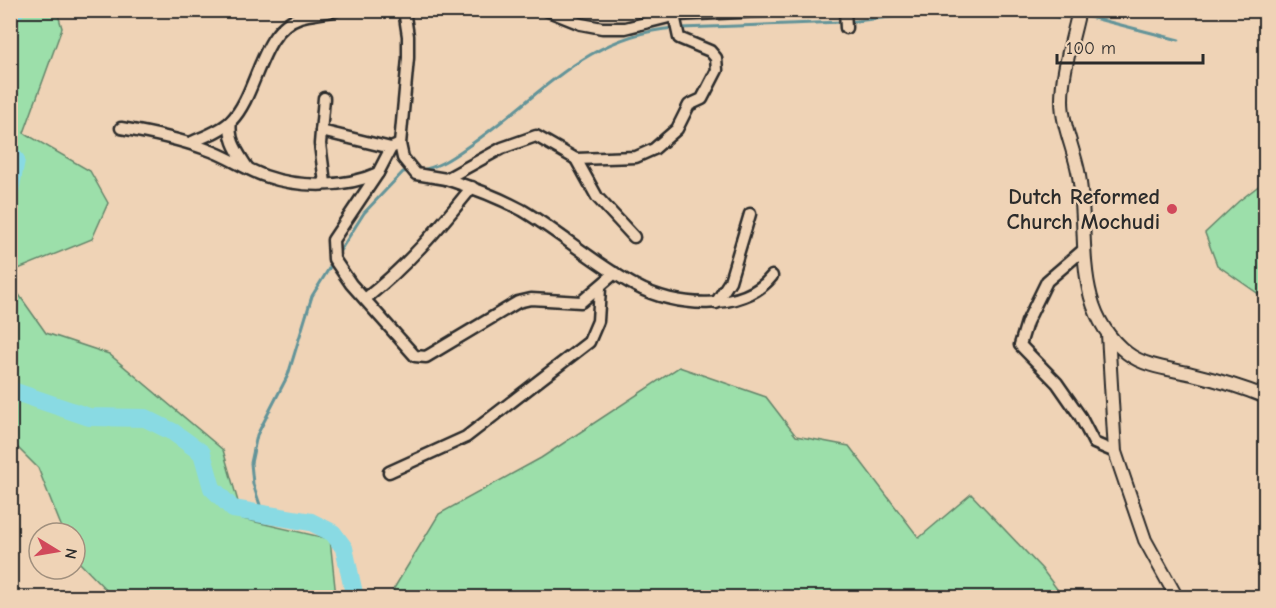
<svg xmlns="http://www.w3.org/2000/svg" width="1276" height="608" font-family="'Comic Neue',sans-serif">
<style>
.green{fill:#9cdfaa;stroke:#64856a;stroke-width:1.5}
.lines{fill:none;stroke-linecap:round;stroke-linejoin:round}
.stream{stroke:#639499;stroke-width:3}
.river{stroke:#89dae3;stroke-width:18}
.minor-casing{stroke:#2b2b2b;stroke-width:15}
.tertiary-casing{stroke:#2b2b2b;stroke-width:16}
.minor{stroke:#efd3b6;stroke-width:10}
.tertiary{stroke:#efd3b6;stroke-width:12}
.poi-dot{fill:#d1495b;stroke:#efd3b6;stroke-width:2}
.labels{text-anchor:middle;stroke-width:5;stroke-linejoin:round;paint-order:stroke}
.poi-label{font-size:22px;font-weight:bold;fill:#2b2b2b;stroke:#efd3b6;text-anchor:end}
</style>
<rect width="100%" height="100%" fill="#efd3b6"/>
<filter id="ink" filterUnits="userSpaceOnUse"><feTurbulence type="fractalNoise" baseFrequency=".0167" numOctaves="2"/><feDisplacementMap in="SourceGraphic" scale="12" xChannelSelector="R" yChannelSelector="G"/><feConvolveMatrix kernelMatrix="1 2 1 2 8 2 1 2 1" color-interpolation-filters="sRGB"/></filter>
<g filter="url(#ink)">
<g class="green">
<path d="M11 10 57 11 62 28 24 133 90 171 108 203 92 239 11 272Z"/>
<path d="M1265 181V308L1260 295 1217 265 1205 233 1239 201Z"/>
<path d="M10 282 46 333 109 354 223 450 243 519 330 539 336 597 165 598 163 595 158 597H113L75 558V533H64L38 468 11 441Z"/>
<path d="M679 367 766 397 796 436 849 446 919 538 971 494 1042 569 1063 597H394L393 590 439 514 541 458Z"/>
</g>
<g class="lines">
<g class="stream">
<path d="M1030 10 1058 17"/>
<path d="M1082 15 1179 40"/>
<path d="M848 22 948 10"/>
<path d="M681 28 842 22"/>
<path d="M420 170C441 167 455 155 473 143 540 96 587 35 674 28"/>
<path d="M338 254 364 213 403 172 411 171"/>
<path d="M263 514 253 484 251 463 257 435 288 375 312 296 333 262"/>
</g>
<g class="river">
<path d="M10 14 16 10"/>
<path d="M10 153 16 160 10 191"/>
<path d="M10 390 89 417 145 418 173 432 202 453 212 488 233 509 311 522 333 533 344 548 355 598"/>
</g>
<defs>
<g id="minor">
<path d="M404 10 408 36V58L400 144 403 158 416 174 446 179 502 148 536 136 576 159 636 157 654 149 677 129 689 105 702 99 717 70 716 58 710 51 679 38 674 15"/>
<path d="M546 10 581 24 602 28H625L677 15 784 10"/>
<path d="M845 10 846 28"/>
<path d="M324 98 320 144 325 183"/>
<path d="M231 121C228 140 237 151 247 167"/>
<path d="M121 128C150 133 179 139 206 149 227 156 245 169 265 176 299 188 346 188 378 173"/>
<path d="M321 131 391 148"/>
<path d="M190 143C203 137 221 131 231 121 258 94 260 30 300 17 311 14 325 13 337 10"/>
<path d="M400 144 391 148 378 173 333 240 334 259 351 284 415 356 426 357 518 302 531 299 581 302 615 273"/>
<path d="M576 159 597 197 634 237"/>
<path d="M446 179C471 187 498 197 522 210 561 233 596 265 636 286 674 307 743 313 772 276"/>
<path d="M1082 251 1047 281 1027 322 1020 345 1057 383 1080 416 1094 443 1115 452"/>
<path d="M365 299C407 266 439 228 472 187"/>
<path d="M716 303 730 281 750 214"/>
<path d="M389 472 466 437 589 342 598 321 600 288"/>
</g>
<g id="tertiary">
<path d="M1079 10C1073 39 1062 70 1062 100 1062 124 1073 147 1078 171 1091 231 1069 308 1127 353 1145 367 1171 369 1192 374 1217 380 1242 387 1266 397"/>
<path d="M1108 334 1115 452 1145 540 1177 598"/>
</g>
</defs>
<use href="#minor" class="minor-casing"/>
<use href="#tertiary" class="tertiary-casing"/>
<use href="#minor" class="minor"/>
<use href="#tertiary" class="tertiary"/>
</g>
</g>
<circle class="poi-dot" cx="1172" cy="209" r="6"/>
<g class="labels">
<g class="poi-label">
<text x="1160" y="204">Dutch Reformed<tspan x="1160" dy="25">Church Mochudi</tspan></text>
</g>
</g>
<rect width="1276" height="608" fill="none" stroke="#efd3b6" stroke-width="36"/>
<rect x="18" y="18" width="1240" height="572" fill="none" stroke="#2b2b2b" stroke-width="2" filter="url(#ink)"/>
<g transform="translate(57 551) rotate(101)"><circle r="28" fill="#efd3b6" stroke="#a1907e" stroke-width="1.5"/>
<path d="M0-4.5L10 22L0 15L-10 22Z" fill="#d1495b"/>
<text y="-9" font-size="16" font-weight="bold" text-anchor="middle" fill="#2b2b2b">N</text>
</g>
<path d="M1057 54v9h146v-9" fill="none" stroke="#2b2b2b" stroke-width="3"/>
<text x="1066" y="54" font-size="18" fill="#2b2b2b" stroke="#efd3b6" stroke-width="4.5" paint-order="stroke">100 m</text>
</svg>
